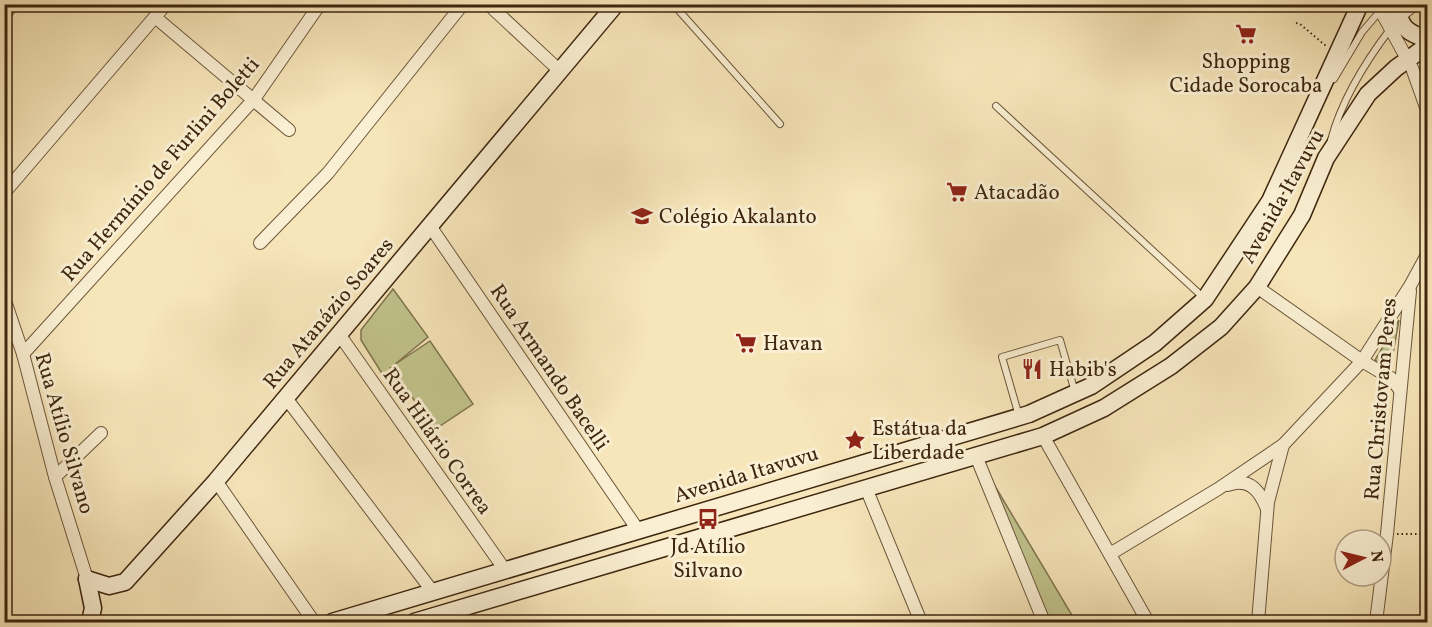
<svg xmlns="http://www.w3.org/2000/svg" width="1432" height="627" font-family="Vollkorn,serif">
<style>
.green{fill:#c1c48d;stroke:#80754e;stroke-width:1.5}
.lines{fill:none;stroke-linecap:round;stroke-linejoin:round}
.lane-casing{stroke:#6c563a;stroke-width:8}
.street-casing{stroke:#6c563a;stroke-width:14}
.secondary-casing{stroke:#3e260f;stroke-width:19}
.path{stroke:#3e260f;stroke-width:2;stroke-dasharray:1.5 3;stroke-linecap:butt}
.lane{stroke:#faefd2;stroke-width:6}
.street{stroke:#faefd2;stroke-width:12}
.secondary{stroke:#faefd2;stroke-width:16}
.labels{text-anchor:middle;stroke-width:6;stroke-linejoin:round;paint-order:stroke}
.poi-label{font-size:21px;fill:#3e260f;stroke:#faefd2;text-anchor:start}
.street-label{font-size:21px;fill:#3e260f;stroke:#faefd2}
</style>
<rect width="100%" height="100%" fill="#f7e6ba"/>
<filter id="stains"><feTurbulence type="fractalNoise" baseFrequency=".00333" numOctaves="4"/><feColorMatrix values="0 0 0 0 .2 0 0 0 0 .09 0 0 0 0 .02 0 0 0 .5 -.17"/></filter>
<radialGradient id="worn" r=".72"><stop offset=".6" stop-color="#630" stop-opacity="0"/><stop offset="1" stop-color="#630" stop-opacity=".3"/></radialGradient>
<g class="green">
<path d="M393 289 428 337 394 365 430 341 473 404 434 430 392 367 390 368 399 385 388 383 361 340V330Z"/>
<path d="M1399 320 1390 370 1375 360Z"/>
<path d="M986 471 1076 622H1048Z"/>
</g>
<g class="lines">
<defs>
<g id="lane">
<path d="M673 4 780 124"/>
<path d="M1401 19 1419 4"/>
<path d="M1334 79 1362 32 1380 11"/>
<path d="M996 106 1205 299"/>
<path d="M1331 140C1342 99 1365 62 1391 28"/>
<path d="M1019 416 1002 357 1060 340 1075 392"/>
</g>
<g id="street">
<path d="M488 4 561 72"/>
<path d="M1377 4 1412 68 1428 113"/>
<path d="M4 15 13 4"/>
<path d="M155 17 289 130"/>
<path d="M4 193 166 4"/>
<path d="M430 226 638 530"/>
<path d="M260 243 328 173 463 4"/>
<path d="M1257 287 1362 361 1391 378 1400 390"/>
<path d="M4 298 23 354 55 477 87 579"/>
<path d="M339 334 505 570"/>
<path d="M23 354 254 99 320 4"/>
<path d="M286 398 433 592"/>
<path d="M1043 436 1148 622"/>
<path d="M976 456 1044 622"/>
<path d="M55 477 101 433"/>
<path d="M216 481 314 622"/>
<path d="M1228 485C1249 477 1260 491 1267 509"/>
<path d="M866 488 921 622"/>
<path d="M1110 554 1218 489 1283 445 1362 361 1410 286 1428 253"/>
<path d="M1258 622 1268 502 1283 445"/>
<path d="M1376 622 1387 534 1410 291"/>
</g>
<g id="secondary">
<path d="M1394 4C1403 29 1404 31 1428 40"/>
<path d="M87 579 109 586 125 582 216 481 616 4"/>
<path d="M87 579 93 608 90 622"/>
<path d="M332 622 1029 414 1091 386 1155 343 1205 299 1270 201 1360 4"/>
<path d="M414 622 1043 436 1104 408 1171 366 1221 327 1257 287 1302 215 1326 158 1368 94 1396 68 1428 45"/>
</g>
</defs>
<use href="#lane" class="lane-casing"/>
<use href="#street" class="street-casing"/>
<use href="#secondary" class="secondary-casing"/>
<g class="path">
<path d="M1296 23 1300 24 1326 46"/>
<path d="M1397 534H1428"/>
</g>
<use href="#lane" class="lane"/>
<use href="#street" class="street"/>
<use href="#secondary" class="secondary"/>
</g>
<defs>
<symbol id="supermarket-bare" viewBox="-9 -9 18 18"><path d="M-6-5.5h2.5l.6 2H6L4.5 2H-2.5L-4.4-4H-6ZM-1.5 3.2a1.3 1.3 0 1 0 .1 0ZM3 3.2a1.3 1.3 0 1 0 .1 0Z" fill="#8f2418" stroke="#faefd2" stroke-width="2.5" paint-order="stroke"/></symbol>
<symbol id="school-bare" viewBox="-9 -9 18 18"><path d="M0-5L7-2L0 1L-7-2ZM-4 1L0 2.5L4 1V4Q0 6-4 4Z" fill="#8f2418" stroke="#faefd2" stroke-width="2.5" paint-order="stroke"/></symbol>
<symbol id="restaurant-bare" viewBox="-9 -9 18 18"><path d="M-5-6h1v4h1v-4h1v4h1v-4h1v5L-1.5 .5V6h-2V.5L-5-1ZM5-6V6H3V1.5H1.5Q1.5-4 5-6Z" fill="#8f2418" stroke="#faefd2" stroke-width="2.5" paint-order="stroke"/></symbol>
<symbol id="sight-bare" viewBox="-9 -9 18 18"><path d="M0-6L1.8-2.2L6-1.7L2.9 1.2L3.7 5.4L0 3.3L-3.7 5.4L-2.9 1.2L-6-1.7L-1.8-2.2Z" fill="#8f2418" stroke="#faefd2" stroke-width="2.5" paint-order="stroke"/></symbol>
<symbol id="bus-bare" viewBox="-9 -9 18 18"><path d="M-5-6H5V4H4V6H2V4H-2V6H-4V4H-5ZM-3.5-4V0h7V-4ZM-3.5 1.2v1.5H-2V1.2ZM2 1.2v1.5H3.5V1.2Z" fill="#8f2418" stroke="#faefd2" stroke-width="2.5" paint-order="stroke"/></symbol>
</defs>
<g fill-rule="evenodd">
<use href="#supermarket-bare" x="1231" y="19" width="30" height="30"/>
<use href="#supermarket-bare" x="942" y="177" width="30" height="30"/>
<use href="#school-bare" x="627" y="201" width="30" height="30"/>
<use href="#supermarket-bare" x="731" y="328" width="30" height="30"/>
<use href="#restaurant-bare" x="1017" y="354" width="30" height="30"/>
<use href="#sight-bare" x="840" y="425" width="30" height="30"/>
<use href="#bus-bare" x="693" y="504" width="30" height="30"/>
</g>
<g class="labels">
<g class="poi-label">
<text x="1246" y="68" text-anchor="middle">Shopping<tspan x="1246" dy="24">Cidade Sorocaba</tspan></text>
<text x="974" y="199">Atacadão</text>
<text x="659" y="223">Colégio Akalanto</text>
<text x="763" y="350">Havan</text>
<text x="1049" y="376">Habib's</text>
<text x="872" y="435">Estátua da<tspan x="872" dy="24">Liberdade</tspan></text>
<text x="708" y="553" text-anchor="middle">Jd Atílio<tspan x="708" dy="24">Silvano</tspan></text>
</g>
<g class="street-label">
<text transform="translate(160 169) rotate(-49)" y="7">Rua Hermínio de Furlini Boletti</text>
<text transform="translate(1282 196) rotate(-61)" y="7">Avenida Itavuvu</text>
<text transform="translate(328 313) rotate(-50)" y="7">Rua Atanázio Soares</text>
<text transform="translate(550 367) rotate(56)" y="7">Rua Armando Bacelli</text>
<text transform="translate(1380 399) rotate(-85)" y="7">Rua Christovam Peres</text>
<text transform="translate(65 433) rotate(74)" y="7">Rua Atílio Silvano</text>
<text transform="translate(438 441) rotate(55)" y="7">Rua Hilário Correa</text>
<text transform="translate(746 474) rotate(-17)" y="7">Avenida Itavuvu</text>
</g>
</g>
<rect width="1432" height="627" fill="none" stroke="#f7e6ba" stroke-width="24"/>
<rect x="6" y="6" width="1420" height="615" fill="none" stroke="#3e260f" stroke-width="3"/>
<rect x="12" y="12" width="1408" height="603" fill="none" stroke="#3e260f" stroke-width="1.5"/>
<g transform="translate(1363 558) rotate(83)"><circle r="28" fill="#faefd2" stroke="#af9f84" stroke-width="1.5"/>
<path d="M0-4.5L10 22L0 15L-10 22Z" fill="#8f2418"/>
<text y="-9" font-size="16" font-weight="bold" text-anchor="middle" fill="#3e260f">N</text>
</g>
<rect width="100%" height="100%" filter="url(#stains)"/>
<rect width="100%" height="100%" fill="url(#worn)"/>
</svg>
